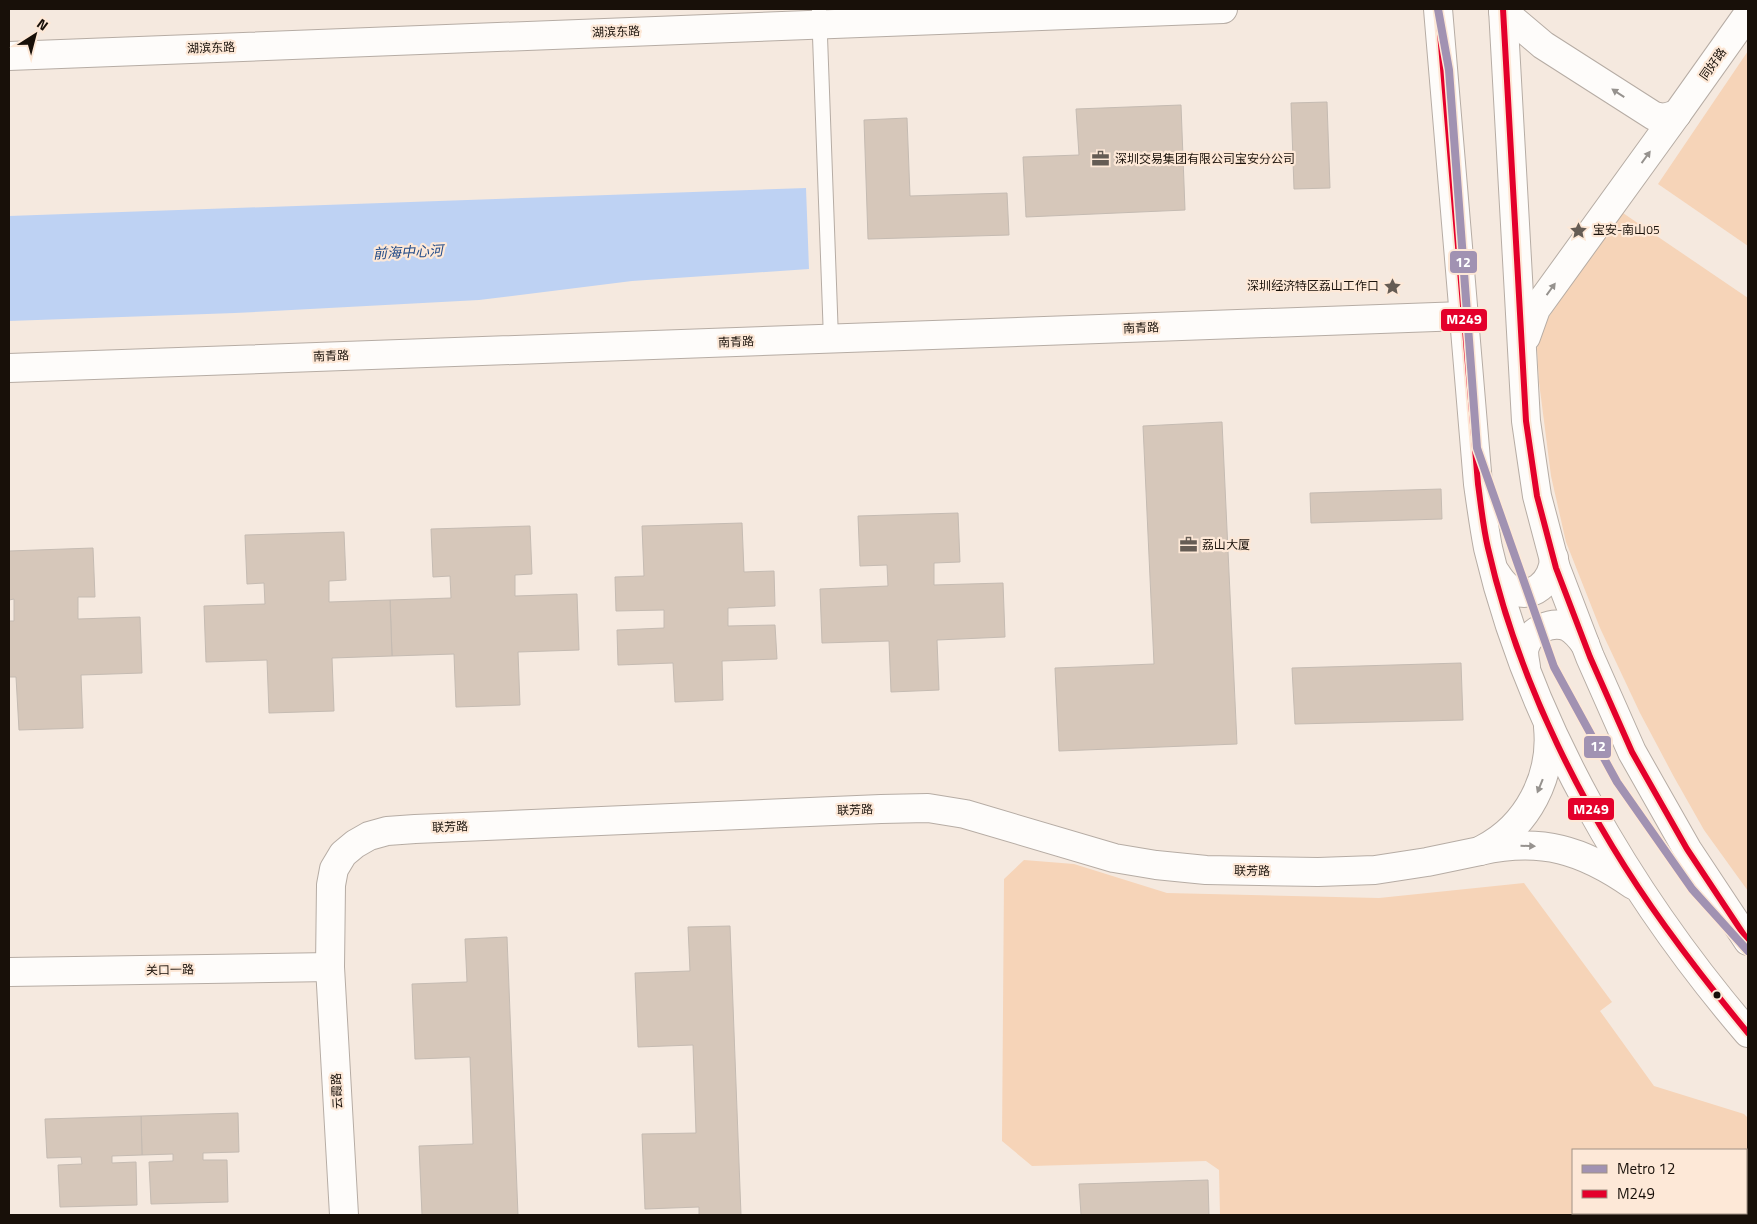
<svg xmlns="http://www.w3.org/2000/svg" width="1757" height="1224" font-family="'Titillium Web','Noto Sans SC',sans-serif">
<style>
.green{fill:#f6d4b8;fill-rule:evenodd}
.water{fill:#bed2f3}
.building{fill:#d6c7ba;stroke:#c5bbb2}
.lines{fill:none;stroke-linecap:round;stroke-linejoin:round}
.lane-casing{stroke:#b6aca4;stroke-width:16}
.street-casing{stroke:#b6aca4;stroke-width:30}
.secondary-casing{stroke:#b6aca4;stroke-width:30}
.primary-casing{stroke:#b6aca4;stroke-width:30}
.lane{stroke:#fefcfa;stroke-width:14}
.street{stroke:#fefcfa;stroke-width:28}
.secondary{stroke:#fefcfa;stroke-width:28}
.primary{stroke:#fefcfa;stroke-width:28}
.bus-1-casing{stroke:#fde8d7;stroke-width:10}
.bus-1{stroke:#e4002b;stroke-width:6}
.metro-1-casing{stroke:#fde8d7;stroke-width:11}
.metro-1{stroke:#a192b2;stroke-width:8}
.oneway{fill:#96928e}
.bus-dot{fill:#181009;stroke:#fde8d7;stroke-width:2}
.labels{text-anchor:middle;stroke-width:4.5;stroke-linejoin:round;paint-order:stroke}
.street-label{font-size:12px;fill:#181009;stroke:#fde8d7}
.poi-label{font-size:12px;fill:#181009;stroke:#fde8d7;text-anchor:start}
.water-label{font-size:14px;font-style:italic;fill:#214a87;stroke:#fde8d7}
.line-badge{stroke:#fde8d7;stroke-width:2}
.badge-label{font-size:14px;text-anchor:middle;font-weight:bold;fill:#fff}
</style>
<rect width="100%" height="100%" fill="#f5e9df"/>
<g class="green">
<path d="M1748 51V246L1658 184Z"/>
<path d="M1620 211 1748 298V891L1704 830 1674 777 1640 713 1600 628 1566 542 1551 476 1539 382 1537 348 1544 324Z"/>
<path d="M1024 860 1074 864 1167 893 1379 898 1524 883 1612 1002 1600 1011 1654 1086 1744 1114 1748 1118V1215H1220L1219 1170 1206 1161 1032 1166 1002 1141 1004 879ZM1573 1150H1746V1213H1573Z"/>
</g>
<path class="water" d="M806 188 809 269 632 281 479 300 235 313 9 321V216Z"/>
<g class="building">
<path d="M1327 102 1330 188 1294 189 1291 103Z"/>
<path d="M1181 105 1185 210 1026 217 1023 157 1079 155 1076 109Z"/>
<path d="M907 118 910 196 1007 193 1009 235 868 239 864 120Z"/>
<path d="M1222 422 1237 744 1059 751 1055 668 1154 664 1143 426Z"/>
<path d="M1441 489 1442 519 1311 523 1310 493Z"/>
<path d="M958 513 960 562 934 563V585L1003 583 1005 637 937 640 939 690 891 692 889 641 822 643 820 589 888 586 887 565 860 566 858 516Z"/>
<path d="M742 523 744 572 774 571 775 606 728 608V626L775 625 777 659 722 661 723 700 675 702 673 663 618 665 617 630 664 628V610L616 611 615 577 644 576 642 526Z"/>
<path d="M530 526 532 574 515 575V596L577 594 579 650 518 652 520 705 456 707 454 654 392 656 390 600 451 598 450 576 433 577 431 529Z"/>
<path d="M344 532 346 580 329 581V602L390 600 392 656 332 658 334 711 269 713 267 660 206 662 204 606 265 604 264 583 247 584 245 535Z"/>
<path d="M93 548 95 597H78V619L140 617 142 673 81 675 83 728 19 730 16 677H9V621H14V599L9 600V551Z"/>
<path d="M1461 663 1463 720 1295 724 1292 668Z"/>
<path d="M730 926 741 1215H699V1207L645 1209 642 1134 696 1133 693 1045 638 1047 635 973 690 971 688 927Z"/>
<path d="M507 937 518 1215H422L419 1146 473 1144 470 1057 415 1059 412 984 467 982 465 939Z"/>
<path d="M238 1113 239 1152 203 1153V1160H227L228 1202 151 1204 149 1162 173 1161V1154L142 1155 141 1116Z"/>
<path d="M141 1116 142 1155 112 1156V1163L136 1162 137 1205 60 1207 58 1165 82 1164 81 1157 47 1158 45 1119Z"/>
<path d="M1208 1180 1209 1215H1081L1079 1184Z"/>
</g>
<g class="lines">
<defs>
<path id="lane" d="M819 9 831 339"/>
<g id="street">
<path d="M1677 114 1748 14"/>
<path d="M9 368 1463 316"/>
<path d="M9 972 330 967"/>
<path d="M344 1215 330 967 331 885 334 869 343 854 355 844 369 836 387 831 415 829 881 809 928 808 965 814 1114 858 1156 865 1206 870 1318 872 1375 870 1427 862 1480 851"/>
</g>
<path id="secondary" d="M9 56 1223 9"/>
<g id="primary">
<path d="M1438 9 1478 484C1481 505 1484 527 1488 548 1530 727 1630 895 1748 1033"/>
<path d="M1503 9 1526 421 1537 496 1556 568 1590 657 1632 752 1687 849 1748 941"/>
<path d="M1503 11 1543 45 1654 116 1664 118 1677 114"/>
<path d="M1526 337 1536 309 1677 114"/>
<path d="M1496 573C1499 578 1503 584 1509 588 1532 603 1553 581 1554 558"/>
<path d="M1526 667C1525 660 1523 653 1525 647 1530 630 1552 620 1568 627 1575 631 1580 637 1585 644"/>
<path d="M1483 849C1528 826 1553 776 1548 727"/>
<path d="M1480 851C1541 837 1583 850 1633 885"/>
</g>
</defs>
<use href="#lane" class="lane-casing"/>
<use href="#street" class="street-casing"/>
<use href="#secondary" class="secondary-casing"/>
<use href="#primary" class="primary-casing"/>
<use href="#lane" class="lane"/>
<use href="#street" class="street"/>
<use href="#secondary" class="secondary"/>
<use href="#primary" class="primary"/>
<defs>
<g id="bus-1">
<path d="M1438 9 1478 484C1481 505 1483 527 1488 548 1518 681 1585 815 1665 926 1691 962 1719 998 1748 1033"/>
<path d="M1503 9 1526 421 1537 496 1556 568 1590 657 1632 752 1687 849 1748 941"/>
</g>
</defs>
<use href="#bus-1" class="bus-1-casing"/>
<use href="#bus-1" class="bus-1"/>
<defs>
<path id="metro-1" d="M1438 9 1449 70 1477 448 1554 667 1617 782 1692 889 1748 951"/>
</defs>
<use href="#metro-1" class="metro-1-casing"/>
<use href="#metro-1" class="metro-1"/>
</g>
<defs><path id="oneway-solid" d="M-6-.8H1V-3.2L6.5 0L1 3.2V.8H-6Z" transform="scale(1.25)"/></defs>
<g class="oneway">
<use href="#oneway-solid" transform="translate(1618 93) rotate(-147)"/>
<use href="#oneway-solid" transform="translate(1646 157) rotate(-54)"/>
<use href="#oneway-solid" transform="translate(1551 289) rotate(-54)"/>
<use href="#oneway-solid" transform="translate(1540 786) rotate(112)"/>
<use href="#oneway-solid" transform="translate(1528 846) rotate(2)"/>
</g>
<defs>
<symbol id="office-bare" viewBox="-9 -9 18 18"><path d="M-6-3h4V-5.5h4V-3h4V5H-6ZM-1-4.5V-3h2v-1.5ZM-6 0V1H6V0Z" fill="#655c54" stroke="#fde8d7" stroke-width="2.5" paint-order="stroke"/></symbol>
<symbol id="sight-bare" viewBox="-9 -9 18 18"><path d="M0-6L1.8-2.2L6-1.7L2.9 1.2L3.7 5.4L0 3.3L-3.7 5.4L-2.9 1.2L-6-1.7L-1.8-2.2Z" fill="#655c54" stroke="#fde8d7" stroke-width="2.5" paint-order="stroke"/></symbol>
</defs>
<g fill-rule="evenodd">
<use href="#office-bare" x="1088" y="146" width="25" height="25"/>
<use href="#sight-bare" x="1566" y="218" width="25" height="25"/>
<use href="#sight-bare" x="1380" y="274" width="25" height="25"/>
<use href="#office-bare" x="1176" y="532" width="25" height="25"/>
</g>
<circle class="bus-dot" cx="1717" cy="995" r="4.5"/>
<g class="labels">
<g class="street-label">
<text transform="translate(616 32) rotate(-2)" y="4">湖滨东路</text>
<text transform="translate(211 48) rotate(-2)" y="4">湖滨东路</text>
<text transform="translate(1713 64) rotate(-55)" y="4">同好路</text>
<text transform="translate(1141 328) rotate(-2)" y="4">南青路</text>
<text transform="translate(736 342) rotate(-2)" y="4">南青路</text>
<text transform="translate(331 356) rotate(-2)" y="4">南青路</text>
<text transform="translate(855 810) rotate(-2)" y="4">联芳路</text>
<text transform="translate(450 827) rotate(-2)" y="4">联芳路</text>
<text transform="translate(1252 871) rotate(1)" y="4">联芳路</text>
<text transform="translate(170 970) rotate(-1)" y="4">关口一路</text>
<text transform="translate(337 1091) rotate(-93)" y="4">云霞路</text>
</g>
<g class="poi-label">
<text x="1115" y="163">深圳交易集团有限公司宝安分公司</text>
<text x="1593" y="234">宝安-南山05</text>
<text x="1379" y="290" text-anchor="end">深圳经济特区荔山工作口</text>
<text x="1202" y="549">荔山大厦</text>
</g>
<g class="water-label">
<text transform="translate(408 252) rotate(-3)" y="5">前海中心河</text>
</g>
</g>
<g class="line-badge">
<rect x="1449" y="250" width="29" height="24" rx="5" fill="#a192b2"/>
<rect x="1440" y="308" width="48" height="24" rx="5" fill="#e4002b"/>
<rect x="1583" y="735" width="29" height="24" rx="5" fill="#a192b2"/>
<rect x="1567" y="797" width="48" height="24" rx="5" fill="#e4002b"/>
</g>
<g class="badge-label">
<text x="1463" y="267">12</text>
<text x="1464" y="324">M249</text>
<text x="1598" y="751">12</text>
<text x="1591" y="814">M249</text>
</g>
<rect width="1757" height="1224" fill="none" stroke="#181009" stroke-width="20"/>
<rect x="1572" y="1149" width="175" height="65" fill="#fde8d7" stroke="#a19285"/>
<rect x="1582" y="1165" width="25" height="8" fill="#a192b2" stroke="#a19285"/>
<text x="1617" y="1174" font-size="15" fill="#181009">Metro 12</text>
<rect x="1582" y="1190" width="25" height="8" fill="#e4002b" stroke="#a19285"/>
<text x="1617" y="1199" font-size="15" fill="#181009">M249</text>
<g transform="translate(35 35) rotate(36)" stroke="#fde8d7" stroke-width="4" paint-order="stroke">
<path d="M0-4L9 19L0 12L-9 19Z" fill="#181009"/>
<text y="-8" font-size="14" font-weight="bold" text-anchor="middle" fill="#181009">N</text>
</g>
</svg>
